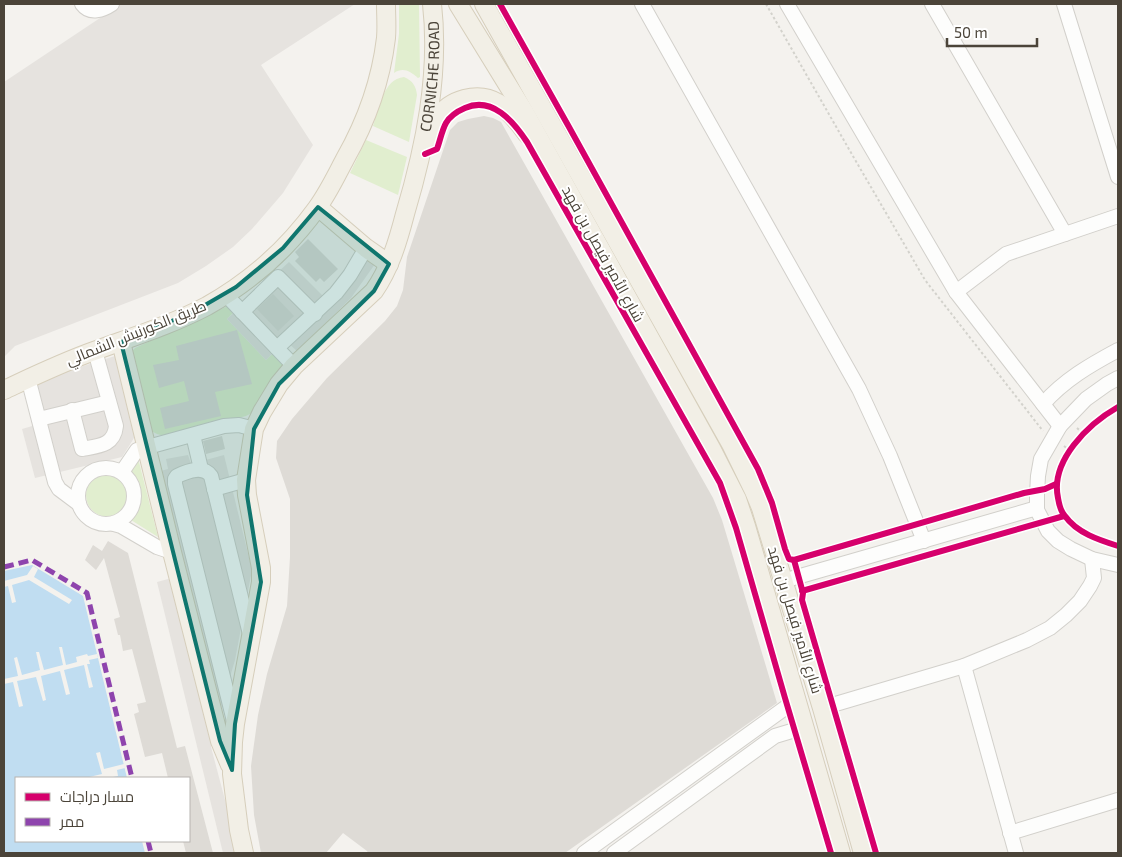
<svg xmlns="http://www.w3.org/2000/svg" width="1122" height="857" font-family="'Exo 2',Cairo,sans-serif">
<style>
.green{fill:#e1eecf}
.parking{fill:#e6e3df}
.water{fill:#c0ddf1}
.pier{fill:#f4f2ee}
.building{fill:#dedbd6}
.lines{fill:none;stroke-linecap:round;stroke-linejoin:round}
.minor-casing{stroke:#d2d0cb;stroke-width:16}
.major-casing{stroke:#d6cebb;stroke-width:20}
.path{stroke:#d3d2cc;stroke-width:2;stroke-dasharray:2.5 2.5;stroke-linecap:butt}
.minor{stroke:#fdfdfc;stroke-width:14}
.major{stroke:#f2efe6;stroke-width:18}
.quiet{stroke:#8e44ad;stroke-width:5;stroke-dasharray:10 5;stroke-linecap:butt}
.cycleway-casing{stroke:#fff;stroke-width:9}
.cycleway{stroke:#d6006c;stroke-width:6}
.marked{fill:#0f766e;fill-opacity:0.2;stroke:#0f766e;stroke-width:4;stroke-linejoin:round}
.labels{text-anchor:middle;stroke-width:4;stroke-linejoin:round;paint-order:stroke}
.street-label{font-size:15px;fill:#4b4439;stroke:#fff}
</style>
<rect width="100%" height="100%" fill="#f4f2ee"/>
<g class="green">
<path d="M399 4H419L420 77 418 78C410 71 403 67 394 73L399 34Z"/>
<path d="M404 77C413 81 416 86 417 95L409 142 373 126C379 109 383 79 404 77Z"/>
<path d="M366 140 407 157 398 195 350 173Z"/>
<path d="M228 306 234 312 227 319 266 360 274 352 284 365 257 406 252 413 246 416 164 436 157 434 151 431 131 352 135 348Z"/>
<path d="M138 458 158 537 131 520C143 504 143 486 130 471Z"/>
<circle cx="108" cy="495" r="22"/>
</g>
<g class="parking">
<path d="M121 4H355L261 65 313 145 283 193 252 229 233 247 206 266 178 283 15 346 4 357V82Z"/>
<path d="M358 251 375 264 351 298 297 351 288 343 274 352 266 360 227 319 289 262 325 298 339 281Z"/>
<path d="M115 356 134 432V438L122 457 35 478 22 429 46 422 36 381Z"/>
<path d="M188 455 191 464 224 455 252 570 235 660 222 704 211 747 239 853H223L157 582 183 575 157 472 168 469 166 459Z"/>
</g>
<path class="water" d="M32 565 83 596 127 778H16V841H142L145 853H4V571Z"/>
<g class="pier">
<path d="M33 566 38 569 34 577 72 600 69 604 29 580 12 585 16 602 12 603 8 586 4 587V581L27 575Z"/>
<path d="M59 647H62L66 665 77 662 76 657 87 654 88 656 97 654 98 658 89 660 90 664H87L93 687 89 688 84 665 64 670 70 694 66 695 60 671 41 676 46 700 43 701 36 677 17 681 23 706 19 707 13 682 4 684V679L18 676 14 658 17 657 22 675 40 670 36 652H39L44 670 63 665Z"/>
<path d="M100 752 104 769 124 764 125 768 117 770 118 776 113 777 114 778H85L102 774 96 753Z"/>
</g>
<g class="building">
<path d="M484 116 493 118 501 122 713 498 722 520 777 703 565 853H368L367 851 343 833 326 853H261L254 815 251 766 258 715 267 674 287 606 290 557V499L276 458 277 441 292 419 327 378 385 321 397 306 403 290 407 257 450 130 458 122 468 119Z"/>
<path d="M308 239 338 269 324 282 320 278 316 282 295 261 299 257 295 252Z"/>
<path d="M273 294 294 316 278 331 257 309Z"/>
<path d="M237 330 252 384 215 392 221 416 165 429 160 408 189 401 184 381 159 388 153 365 179 360 176 346Z"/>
<path d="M222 436 225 449 206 454 203 441Z"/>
<path d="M108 541 128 553 177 748 185 746 213 853H186L183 841H189V778H168L162 753 145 757 134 714 139 712 137 704 146 702 132 649 123 651 120 635H118L114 619 120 617 104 558 96 570 85 560 93 545 102 551Z"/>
</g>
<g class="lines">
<defs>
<g id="minor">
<path d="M82 4C90 15 103 10 112 4"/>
<path d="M642 4 859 389 890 456 924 541"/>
<path d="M787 4 956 292 1060 426"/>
<path d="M932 4 1065 234"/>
<path d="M1064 4 1118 177"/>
<path d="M956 292 1006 254 1118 216"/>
<path d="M225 294 294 366"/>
<path d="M242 312 278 277 315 314"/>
<path d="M277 348 336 293 350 275 366 248"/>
<path d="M28 378 55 482 59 489 79 504"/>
<path d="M1118 378 1107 384 1086 399 1060 426 1041 459 1038 476 1037 494V510L1048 531 1058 541 1071 549 1092 559 1118 565"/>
<path d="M1043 404C1064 380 1090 365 1118 350"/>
<path d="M72 410 82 449C98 446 114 446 116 426L95 351"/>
<path d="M39 419 109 402"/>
<path d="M193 435 201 469"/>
<circle cx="106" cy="496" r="28"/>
<path d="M122 472 137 450 224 426 239 425 254 429"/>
<path d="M214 489 246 480"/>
<path d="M114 524 121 526 157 547 172 552"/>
<path d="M783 581 1037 508"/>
<path d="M964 666 1016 853"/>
<path d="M822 708 964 666 1027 640 1050 628 1066 615 1080 601 1090 586 1094 578 1092 559"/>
<path d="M234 721 175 484V479L177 476C188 471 203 465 211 476L250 634"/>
<path d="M1010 833 1118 800"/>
<path d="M584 853 796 700"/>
<path d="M614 853 775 736 805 727"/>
</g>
<g id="major">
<path d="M458 4 525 113 711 448 737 499 746 526 841 853"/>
<path d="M484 4 731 444 754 491 761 508 822 708 863 853"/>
<path d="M431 137C433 132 434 124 437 119 449 99 478 91 498 103 509 111 519 123 527 134"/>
<path d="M318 207 366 248 389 264"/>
<path d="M121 342 172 552 220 741 230 765"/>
<path d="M4 390C34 376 63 362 94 351 132 337 171 325 207 306 250 282 288 248 317 208 328 193 336 176 345 159 366 122 381 80 386 38 387 27 386 15 386 4"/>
<path id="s1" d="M244 853 239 830 232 774 233 742 235 724 261 582V568L247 495 246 480 254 429 262 412 279 384 294 366 374 291C390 268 398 241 405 214 425 147 440 74 432 4"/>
</g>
</defs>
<use href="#minor" class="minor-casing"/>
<use href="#major" class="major-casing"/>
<g class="path">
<path d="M766 4 850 151 925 280 1043 431"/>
<path d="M1077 428 1084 434"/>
<path d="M1064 446 1070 451"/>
</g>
<use href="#minor" class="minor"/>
<use href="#major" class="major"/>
<g class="quiet">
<path d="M4 567 32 560 87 593 132 778"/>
<path d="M148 841 151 853"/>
</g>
<defs>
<g id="cycleway">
<path d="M500 4 569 127 758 469 772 503 785 549 789 559 794 560 1024 493 1045 489 1056 484"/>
<path d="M425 154 437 149C440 141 442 130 446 123 450 116 458 111 465 108 492 96 513 121 527 142L720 483 736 528 785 698 831 853"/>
<path d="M1118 407C1088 424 1050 461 1058 498 1059 504 1061 512 1065 516 1077 533 1099 540 1118 546"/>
<path d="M794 560 803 593 802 600 876 853"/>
<path d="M802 591 1064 516"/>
</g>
</defs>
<use href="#cycleway" class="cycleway-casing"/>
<use href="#cycleway" class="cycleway"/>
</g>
<path class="marked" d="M318 207 389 264 374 291 279 384 254 429 247 495 261 582 235 724 232 770 220 741 121 342 193 312 236 287 283 248Z"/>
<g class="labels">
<g class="street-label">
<text dy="5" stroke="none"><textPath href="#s1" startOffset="838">CORNICHE ROAD</textPath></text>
<text transform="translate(603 254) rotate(61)" y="5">شارع الأمير فيصل بن فهد</text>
<text transform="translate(136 333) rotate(-22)" y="5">طريق الكورنيش الشمالي</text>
<text transform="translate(795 620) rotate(73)" y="5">شارع الأمير فيصل بن فهد</text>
</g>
</g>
<rect width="1122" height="857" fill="none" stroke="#4b4439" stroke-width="10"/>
<rect x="15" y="777" width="175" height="65" fill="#ffffff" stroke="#b7b4b0"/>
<rect x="25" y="793" width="25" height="8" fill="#d6006c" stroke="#b7b4b0"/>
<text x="60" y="802" font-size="15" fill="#4b4439">مسار دراجات</text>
<rect x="25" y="818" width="25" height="8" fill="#8e44ad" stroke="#b7b4b0"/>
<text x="60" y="827" font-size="15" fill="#4b4439">ممر</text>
<path d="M947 38v8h90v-8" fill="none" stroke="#4b4439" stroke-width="2.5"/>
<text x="954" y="38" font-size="15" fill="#4b4439" stroke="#ffffff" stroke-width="4" paint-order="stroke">50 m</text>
</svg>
